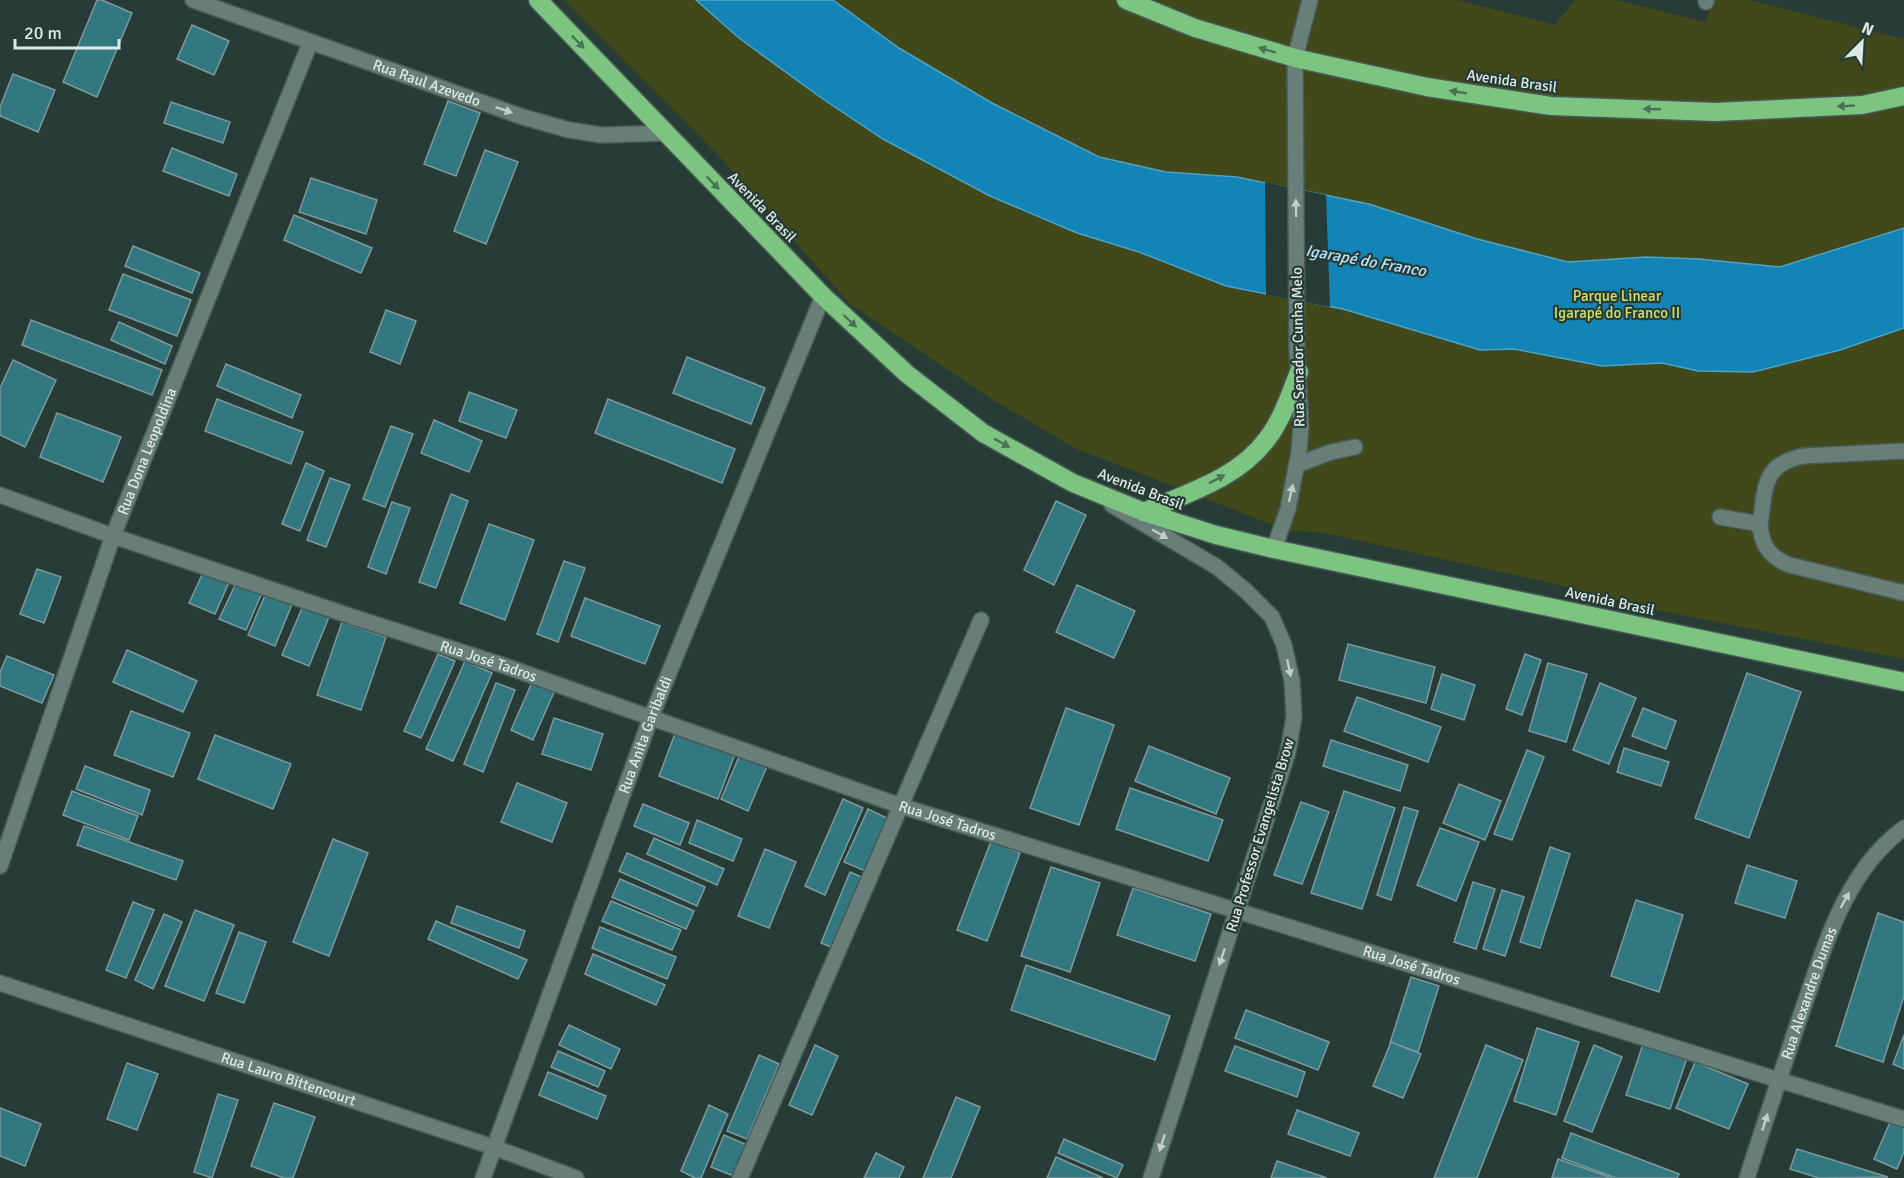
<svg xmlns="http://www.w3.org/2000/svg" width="1904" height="1178" font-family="Signika,sans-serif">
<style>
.green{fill:#41481a}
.water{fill:#1284b5;stroke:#4fa2c3;stroke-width:1.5}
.pier{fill:#273c36}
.building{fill:#317880;stroke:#7f989b;stroke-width:1.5}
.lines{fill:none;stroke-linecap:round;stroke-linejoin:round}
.lane-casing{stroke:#495a56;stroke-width:18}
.street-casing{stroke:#495a56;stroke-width:18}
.highway-casing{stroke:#495a56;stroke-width:21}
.lane{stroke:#687e78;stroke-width:15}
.street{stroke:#687e78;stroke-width:15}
.highway{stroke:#7cc581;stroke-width:18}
.oneway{fill:#497354}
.oneway2{fill:#c0ceca}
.labels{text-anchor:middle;stroke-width:4.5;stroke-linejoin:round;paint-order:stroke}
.street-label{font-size:15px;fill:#dde9e5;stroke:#273c36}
.park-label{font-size:15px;fill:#d0e268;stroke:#273c36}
.water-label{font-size:16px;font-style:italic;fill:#b6e3fd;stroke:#273c36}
</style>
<rect width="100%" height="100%" fill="#273c36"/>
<path class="green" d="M564 0H1457L1555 25 1575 0H1616L1705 22 1714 0H1749L1904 39V659L1661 611 1551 583 1320 532 1289 531 1077 449 995 401 850 304 723 160Z"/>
<path class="water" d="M696 0H833L899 48 992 103 1099 157 1166 172 1237 177 1369 204 1477 239 1568 262 1646 257 1699 259 1780 267 1904 228V328L1840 350 1753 372 1698 371 1662 363 1602 366 1514 349 1480 350 1343 309 1226 286 1139 252 1077 233 990 196 883 139 820 97 739 38Z"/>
<path class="pier" d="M1265 182 1326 195 1330 307 1266 295Z"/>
<g class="building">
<path d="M97 0H102L132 13 97 97 63 82Z"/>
<path d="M192 25 229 41 214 75 177 59Z"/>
<path d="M13 74 55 90 38 132 0 116V107Z"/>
<path d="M448 101 480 113 456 176 424 164Z"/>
<path d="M171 102 230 122 223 143 164 123Z"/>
<path d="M172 148 237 174 229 196 163 171Z"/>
<path d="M485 150 518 162 486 244 454 231Z"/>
<path d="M311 178 377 200 366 234 299 212Z"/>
<path d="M294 215 372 248 361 273 284 240Z"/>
<path d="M133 246 200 273 192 293 125 266Z"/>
<path d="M123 274 191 300 177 336 109 310Z"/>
<path d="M386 310 416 321 400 364 370 352Z"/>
<path d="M31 320 162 370 152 395 22 345Z"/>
<path d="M119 322 172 346 165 364 111 340Z"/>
<path d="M687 357 765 388 751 424 673 393Z"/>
<path d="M13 360 56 380 25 447 0 435V388Z"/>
<path d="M226 364 301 395 292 418 217 386Z"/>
<path d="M469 392 517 410 506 438 459 421Z"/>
<path d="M217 399 303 432 291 464 205 431Z"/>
<path d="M608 399 735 449 722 483 595 433Z"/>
<path d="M57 413 121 437 103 482 40 457Z"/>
<path d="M434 420 482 441 469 472 421 453Z"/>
<path d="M391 426 413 434 385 507 363 499Z"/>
<path d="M306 463 324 471 300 531 282 524Z"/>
<path d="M330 478 350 485 326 547 307 540Z"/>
<path d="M451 494 468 501 436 588 419 582Z"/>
<path d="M1056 501 1086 515 1054 585 1024 570Z"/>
<path d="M392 502 410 508 386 574 368 567Z"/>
<path d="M489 524 534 540 505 620 460 603Z"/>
<path d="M564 561 585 568 558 642 537 634Z"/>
<path d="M208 562 234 571 215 614 189 603Z"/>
<path d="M37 569 61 577 44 623 20 614Z"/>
<path d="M238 579 264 588 246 630 219 619Z"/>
<path d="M1077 585 1135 611 1114 658 1056 632Z"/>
<path d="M269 586 295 597 275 646 248 635Z"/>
<path d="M585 598 660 626 645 664 571 636Z"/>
<path d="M303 606 329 617 309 666 282 655Z"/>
<path d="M342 622 386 637 361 710 317 695Z"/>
<path d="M1348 644 1435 667 1426 703 1339 680Z"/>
<path d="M127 650 197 681 183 712 113 682Z"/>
<path d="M438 654 455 661 421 738 404 731Z"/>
<path d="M1525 654 1541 660 1522 715 1506 709Z"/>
<path d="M7 656 54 675 42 703 0 686V672Z"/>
<path d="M465 661 492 673 453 761 426 749Z"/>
<path d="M1548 663 1587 674 1566 742 1529 731Z"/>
<path d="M1747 673 1801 692 1749 838 1695 818Z"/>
<path d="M1442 674 1475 685 1464 720 1431 709Z"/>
<path d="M533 680 555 690 533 740 511 730Z"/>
<path d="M496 683 515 690 483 772 464 764Z"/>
<path d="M1600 683 1636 698 1609 764 1573 750Z"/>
<path d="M1357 697 1441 727 1428 762 1344 731Z"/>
<path d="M1066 708 1114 725 1079 825 1030 808Z"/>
<path d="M1643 708 1676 721 1666 749 1632 736Z"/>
<path d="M131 711 190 733 173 777 114 755Z"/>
<path d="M554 718 603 734 591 770 542 754Z"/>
<path d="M676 731 735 754 718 799 659 776Z"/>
<path d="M215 735 291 764 273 809 198 779Z"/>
<path d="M1331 740 1408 765 1400 791 1323 766Z"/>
<path d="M1149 746 1230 778 1216 814 1135 781Z"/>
<path d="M1624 748 1669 762 1661 786 1617 772Z"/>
<path d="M1527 750 1544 757 1512 840 1494 834Z"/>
<path d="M741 752 768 764 748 811 721 799Z"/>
<path d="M85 766 150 790 142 815 76 789Z"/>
<path d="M517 783 567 803 552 842 501 822Z"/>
<path d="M1459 784 1501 801 1485 840 1443 823Z"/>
<path d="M1130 788 1223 820 1208 861 1116 829Z"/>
<path d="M72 791 138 816 129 840 63 815Z"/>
<path d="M1344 791 1395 808 1362 909 1311 893Z"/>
<path d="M843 799 863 808 825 895 805 886Z"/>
<path d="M1301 802 1329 812 1302 884 1274 875Z"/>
<path d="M643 804 689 823 680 845 634 826Z"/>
<path d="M1404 807 1418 811 1391 900 1377 895Z"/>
<path d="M868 809 891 820 868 872 844 862Z"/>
<path d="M697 820 742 839 733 861 689 843Z"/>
<path d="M84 826 183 861 176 880 77 845Z"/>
<path d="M1440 828 1479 842 1456 901 1417 885Z"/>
<path d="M654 838 724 869 717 885 647 854Z"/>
<path d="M333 839 368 853 329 956 293 942Z"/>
<path d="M991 841 1020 853 987 941 957 930Z"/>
<path d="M1550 847 1570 854 1540 948 1520 942Z"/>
<path d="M765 849 796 862 769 928 738 916Z"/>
<path d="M627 853 705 887 697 906 619 871Z"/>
<path d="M1747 865 1797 881 1785 918 1735 903Z"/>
<path d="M1051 867 1100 883 1070 972 1021 956Z"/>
<path d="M850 872 866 879 837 949 821 943Z"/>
<path d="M620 879 694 911 686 929 612 897Z"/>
<path d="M1473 882 1495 889 1476 949 1454 942Z"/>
<path d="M1133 888 1211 914 1195 961 1117 935Z"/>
<path d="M1502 890 1524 897 1505 956 1483 949Z"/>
<path d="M1636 900 1683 915 1659 992 1611 976Z"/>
<path d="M611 901 681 930 672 950 602 921Z"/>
<path d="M133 902 154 910 126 978 106 970Z"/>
<path d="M457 906 525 931 519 948 451 923Z"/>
<path d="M195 910 234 925 204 1001 165 986Z"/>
<path d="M1878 913 1904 922V996L1883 1062 1836 1046Z"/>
<path d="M164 914 182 922 153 989 135 980Z"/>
<path d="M436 921 527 960 518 979 428 939Z"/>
<path d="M600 927 676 957 667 979 592 948Z"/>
<path d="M239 932 266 942 244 1003 216 993Z"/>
<path d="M593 954 665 985 656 1005 585 974Z"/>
<path d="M1026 965 1170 1016 1155 1060 1011 1010Z"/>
<path d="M1411 977 1439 986 1418 1052 1390 1043Z"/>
<path d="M1246 1010 1329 1042 1318 1070 1235 1038Z"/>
<path d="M569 1025 620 1049 611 1069 559 1045Z"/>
<path d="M1537 1028 1579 1042 1556 1115 1514 1101Z"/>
<path d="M1904 1035V1069L1893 1064Z"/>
<path d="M1391 1042 1421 1054 1403 1098 1373 1086Z"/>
<path d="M1643 1044 1687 1058 1670 1109 1626 1095Z"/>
<path d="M815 1045 838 1056 812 1115 789 1105Z"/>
<path d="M1486 1045 1523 1060 1477 1178H1434Z"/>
<path d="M1594 1045 1622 1057 1592 1132 1564 1121Z"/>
<path d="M1235 1046 1305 1072 1297 1097 1225 1071Z"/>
<path d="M558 1051 605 1071 598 1087 551 1067Z"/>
<path d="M759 1055 779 1064 747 1139 727 1131Z"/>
<path d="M1695 1062 1748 1084 1729 1129 1676 1108Z"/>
<path d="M127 1063 158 1074 137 1130 107 1119Z"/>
<path d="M548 1072 606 1096 597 1119 539 1095Z"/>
<path d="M218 1094 238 1100 212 1178 194 1172Z"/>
<path d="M956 1097 980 1107 951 1178H923Z"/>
<path d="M274 1103 315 1117 293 1178H284L251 1166Z"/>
<path d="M709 1105 728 1114 701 1178H695L681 1171Z"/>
<path d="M0 1108 41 1124 25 1166 0 1156Z"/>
<path d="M1297 1110 1359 1133 1350 1156 1288 1134Z"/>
<path d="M1891 1120 1904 1126V1152L1897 1169 1874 1159Z"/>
<path d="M1571 1133 1679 1174 1677 1178H1616L1562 1158Z"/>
<path d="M724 1135 749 1146 736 1177 711 1167Z"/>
<path d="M1064 1139 1123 1165 1117 1178 1058 1153Z"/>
<path d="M1797 1149 1888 1177 1819 1178 1790 1169Z"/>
<path d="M876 1153 904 1167 899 1178H864Z"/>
<path d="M1056 1157 1103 1178H1047Z"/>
<path d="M1558 1159 1612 1178H1552Z"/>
<path d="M1277 1161 1327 1178H1271Z"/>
</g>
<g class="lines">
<defs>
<g id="lane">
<path d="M1297 465 1331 452 1355 447"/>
<path d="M1720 517 1760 524C1766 488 1761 465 1803 456L1904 451"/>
<path d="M1760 524C1761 545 1770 558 1790 565L1904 593"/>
<path d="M740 1178 981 620"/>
</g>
<g id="street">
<path id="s1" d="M193 0 523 117 569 130 602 135 665 133"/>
<path d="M1706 2V0"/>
<path id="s2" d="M0 495 113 536 350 616 502 665 901 806 1904 1119"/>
<path d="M1112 505 1217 567 1246 591 1272 617 1284 645 1292 681 1294 717 1288 752 1151 1178"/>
<path d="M1274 549 1288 509 1299 452 1301 427 1297 351 1295 58 1310 0"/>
<path id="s3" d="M0 866 113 536 310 43"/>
<path id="s4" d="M0 983 493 1147 576 1178"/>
<path id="s5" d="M483 1178 651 717 823 296"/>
<path id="s6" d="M1747 1178C1764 1124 1782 1071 1800 1017 1824 950 1843 873 1904 828"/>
</g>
<g id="highway">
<path d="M538 0 823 296 907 374 983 433 1073 483 1144 512 1216 535 1274 549 1904 682"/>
<path d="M1126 0 1195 28 1295 58 1427 87 1551 106 1715 112 1862 105 1904 96"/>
<path d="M1144 512C1187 493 1239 478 1267 439 1282 420 1290 394 1299 372"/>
</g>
</defs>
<use href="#lane" class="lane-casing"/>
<use href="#street" class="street-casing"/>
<use href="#highway" class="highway-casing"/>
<use href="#lane" class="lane"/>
<use href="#street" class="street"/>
<use href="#highway" class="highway"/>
</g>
<defs><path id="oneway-solid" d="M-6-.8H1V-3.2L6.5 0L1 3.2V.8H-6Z" transform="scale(1.5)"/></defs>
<g class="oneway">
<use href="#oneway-solid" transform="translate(578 42) rotate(46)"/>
<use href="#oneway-solid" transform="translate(1267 50) rotate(-164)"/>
<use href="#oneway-solid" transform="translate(1458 92) rotate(-171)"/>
<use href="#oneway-solid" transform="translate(1846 106) rotate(177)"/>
<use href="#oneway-solid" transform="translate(1652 109) rotate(-178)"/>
<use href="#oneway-solid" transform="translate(713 183) rotate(46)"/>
<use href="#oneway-solid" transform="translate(850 321) rotate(43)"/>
<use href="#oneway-solid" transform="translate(1002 443) rotate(29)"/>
<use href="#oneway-solid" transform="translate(1217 479) rotate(-27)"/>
</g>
<g class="oneway2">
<use href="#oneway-solid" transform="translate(504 110) rotate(19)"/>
<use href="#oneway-solid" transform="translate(1296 208) rotate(-91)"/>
<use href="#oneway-solid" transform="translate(1291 493) rotate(-77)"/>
<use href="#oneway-solid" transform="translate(1160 534) rotate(30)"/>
<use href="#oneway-solid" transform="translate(1289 668) rotate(78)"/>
<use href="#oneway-solid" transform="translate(1845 900) rotate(-61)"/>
<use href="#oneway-solid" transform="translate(1222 957) rotate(108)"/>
<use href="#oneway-solid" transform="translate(1765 1122) rotate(-72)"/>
<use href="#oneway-solid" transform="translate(1162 1143) rotate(108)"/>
</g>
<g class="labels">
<g class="street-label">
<text transform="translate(1512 81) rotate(8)" y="5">Avenida Brasil</text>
<text dy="5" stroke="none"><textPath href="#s1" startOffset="248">Rua Raul Azevedo</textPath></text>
<text transform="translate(762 207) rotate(46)" y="5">Avenida Brasil</text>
<text transform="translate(1298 347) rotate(-91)" y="5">Rua Senador Cunha Melo</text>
<text dy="5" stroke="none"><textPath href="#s3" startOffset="440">Rua Dona Leopoldina</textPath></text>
<text transform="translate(1141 489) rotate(21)" y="5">Avenida Brasil</text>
<text transform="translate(1610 601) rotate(12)" y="5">Avenida Brasil</text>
<text dy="5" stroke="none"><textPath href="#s2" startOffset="516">Rua José Tadros</textPath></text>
<text dy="5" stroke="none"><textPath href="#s5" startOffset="472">Rua Anita Garibaldi</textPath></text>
<text dy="5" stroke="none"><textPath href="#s2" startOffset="1002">Rua José Tadros</textPath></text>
<text transform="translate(1260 835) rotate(-73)" y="5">Rua Professor Evangelista Brow</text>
<text dy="5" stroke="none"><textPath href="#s2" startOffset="1488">Rua José Tadros</textPath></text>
<text dy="5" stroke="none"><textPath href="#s6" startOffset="195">Rua Alexandre Dumas</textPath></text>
<text dy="5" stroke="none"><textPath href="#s4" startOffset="304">Rua Lauro Bittencourt</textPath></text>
</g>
<g class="park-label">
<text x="1617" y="301">Parque Linear<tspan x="1617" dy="17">Igarapé do Franco II</tspan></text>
</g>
<g class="water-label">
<text transform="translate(1366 260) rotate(10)" y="6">Igarapé do Franco</text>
</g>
</g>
<g transform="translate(1862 42) rotate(24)" stroke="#273c36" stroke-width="4.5" paint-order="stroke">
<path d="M0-4.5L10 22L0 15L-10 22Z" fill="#dde9e5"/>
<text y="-9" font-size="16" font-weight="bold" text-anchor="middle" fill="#dde9e5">N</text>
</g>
<path d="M15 39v9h104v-9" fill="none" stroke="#dde9e5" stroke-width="3"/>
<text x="24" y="39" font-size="18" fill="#dde9e5" stroke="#273c36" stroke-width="4.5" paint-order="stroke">20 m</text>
</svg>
